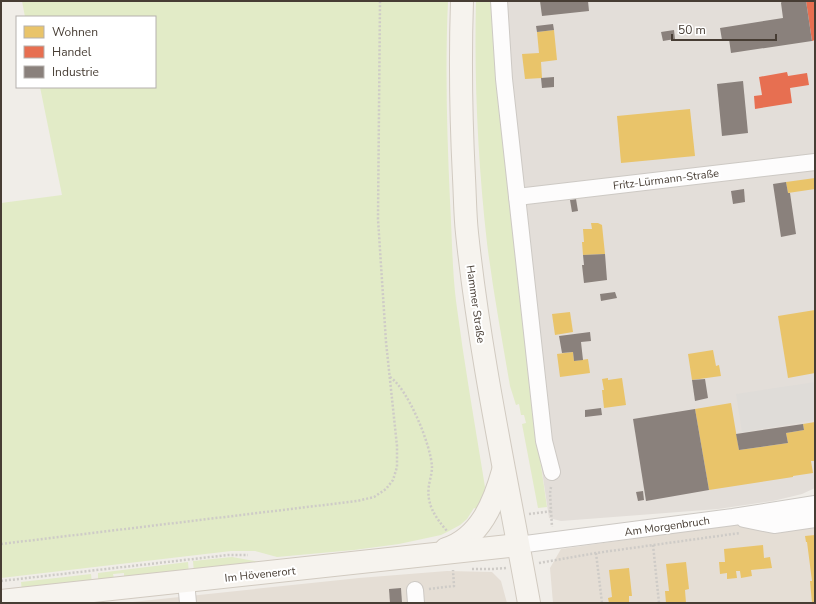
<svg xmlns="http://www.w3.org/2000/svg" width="816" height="604" font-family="'Nunito Sans',sans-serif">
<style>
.residential{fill:#e5ded5}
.industrial{fill:#e3ded9}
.green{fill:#e2ebc7}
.parking{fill:#dfdcd8}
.homes{fill:#e9c46a}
.shops{fill:#e76f51}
.industry{fill:#8a817c}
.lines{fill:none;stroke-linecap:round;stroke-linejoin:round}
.minor-casing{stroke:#cdc9c4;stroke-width:18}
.secondary-casing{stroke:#d1cac0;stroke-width:24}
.path{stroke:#cecbc7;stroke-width:2.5;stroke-dasharray:2 2;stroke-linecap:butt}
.minor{stroke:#fdfcfc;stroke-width:16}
.secondary{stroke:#f6f3ee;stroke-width:22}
.labels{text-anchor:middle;stroke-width:4;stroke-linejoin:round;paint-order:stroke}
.street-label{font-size:11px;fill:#473d34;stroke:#fff}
</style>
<rect width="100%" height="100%" fill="#f0ede8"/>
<g class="residential">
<path d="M815 513V603H553L550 568 561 549Z"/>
<path d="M447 571 492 572 501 581 507 603H123L359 578Z"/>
</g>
<path class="industrial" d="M494 1H815V488L802 494 773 501 718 509 561 521 549 518 538 444Z"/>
<g class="green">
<path d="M22 1H448C445 68 447 134 450 201 452 234 452 268 456 301 464 363 475 425 485 487L483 500 480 510 474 508 467 519 460 525 449 531 441 535 399 544 354 550 277 557 255 551H231L1 578V203L62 195 40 87H155V17H25Z"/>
<path d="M476 1H494L538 445 547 507 538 508 522 424 526 423 524 415H521L519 404 516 405 510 386C502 339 493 291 487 243 478 163 474 82 476 1Z"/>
<path d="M232 557 260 562V565L194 573 193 561Z"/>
<path d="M188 562 189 574 136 579V575L124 577V573L113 574 114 578 98 580V573Z"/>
<path d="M91 574 92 583 22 592 21 582Z"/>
</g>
<path class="parking" d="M815 382V420L742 432 736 394Z"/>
<g class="homes">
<path d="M554 30 557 60 541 62 542 78 525 79 522 54 539 53 537 32Z"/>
<path d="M690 109 695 156 621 163 617 116Z"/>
<path d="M815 178V189L788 193 786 182Z"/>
<path d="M591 223H598L602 225 605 254 583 255 582 242H584L583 229H592Z"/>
<path d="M815 310V373L788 378 778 316Z"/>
<path d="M570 312 573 332 555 335 552 314Z"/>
<path d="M713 350 716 366 719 365 721 376 692 380 688 354Z"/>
<path d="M573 352 574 361 588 359 590 373 560 377 557 354Z"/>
<path d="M608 378V380L622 378 626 405 604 408 602 390H604L602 379Z"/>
<path d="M731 403 739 450 788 443 786 433 804 430 803 424 815 422V461H811L813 473 793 476V477L709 490 695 409Z"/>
<path d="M815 535V603H812L810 581H812L807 542H806L805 536Z"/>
<path d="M763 545 764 558 770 557 772 568 751 570 752 576 741 578 740 571H736L737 578 727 579V573L720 574 719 562H725L724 549Z"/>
<path d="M686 562 689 589 685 590 686 603H666L665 591H669L666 564Z"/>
<path d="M629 568 632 596H629V603H609L608 598 612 597 609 570Z"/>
</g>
<g class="shops">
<path d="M806 1H815V40L812 41Z"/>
<path d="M787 72 788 76 807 73 809 85 790 88 792 103 755 109 754 96 762 95 759 77Z"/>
</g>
<g class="industry">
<path d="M540 1H588L589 11 542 16Z"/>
<path d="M782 1H806L812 41 731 53 729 39 722 40 720 28 783 18 781 3Z"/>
<path d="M553 24 554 30 537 32 536 26Z"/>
<path d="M674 30 675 39 663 41 661 32Z"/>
<path d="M554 77V87L542 88 541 78Z"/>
<path d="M743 81 748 133 722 136 717 84Z"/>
<path d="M786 182 788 193H790L796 234 781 237 773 184Z"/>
<path d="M744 189 745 202 733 204 731 191Z"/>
<path d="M576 199 578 211 572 212 570 200Z"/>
<path d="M605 254 607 280 584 283 582 265H584L583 255Z"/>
<path d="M615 292 617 298 601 301 600 294Z"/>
<path d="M590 332 591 341 581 342 583 360 574 361 573 352 562 353 559 336Z"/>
<path d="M705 379 708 398 695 401 692 380Z"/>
<path d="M601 408 602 415 585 417V410Z"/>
<path d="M695 409 709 490 646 501 633 419Z"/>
<path d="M803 424 804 430 786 433 788 443 739 450 736 434Z"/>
<path d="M643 491 644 500 638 501 636 492Z"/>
<path d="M401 588 402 603H390L389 589Z"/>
</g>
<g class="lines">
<defs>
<g id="minor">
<path d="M499 1 504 79 544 441 552 472"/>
<path d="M517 197 815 162"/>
<path d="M744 519 774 525 815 519"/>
<path d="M518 545 733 517 815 504"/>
<path d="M186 581 188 603"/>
<path d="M415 590 416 603"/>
</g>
<g id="secondary">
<path d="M462 1C460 60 461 119 464 178 465 196 465 215 467 233 480 357 507 480 529 603"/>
<path d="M446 549C480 538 494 503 503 471"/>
<path d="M1 601 518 545"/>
</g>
</defs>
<use href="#minor" class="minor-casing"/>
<use href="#secondary" class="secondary-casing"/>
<g class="path">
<path d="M390 377C408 389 431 445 432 467 432 473 430 479 429 485 426 504 435 517 447 531"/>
<path d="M551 487 550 493 552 527"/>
<path d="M529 514 552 511"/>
<path d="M1 544 357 501 374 497 386 489 393 480 397 467V446L386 342 378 219 380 1"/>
<path d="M653 545 659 603"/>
<path d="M596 553 602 603"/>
<path d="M539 563 596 553 740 533"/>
<path d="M472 569H493L506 568"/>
<path d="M1 581 228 555H248"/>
<path d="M429 589 454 586 453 570"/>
</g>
<use href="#minor" class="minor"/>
<use href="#secondary" class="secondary"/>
</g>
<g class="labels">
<g class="street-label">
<text transform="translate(666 179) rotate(-7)" y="4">Fritz-Lürmann-Straße</text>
<text transform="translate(476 304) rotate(82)" y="4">Hammer Straße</text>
<text transform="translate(667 526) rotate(-8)" y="4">Am Morgenbruch</text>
<text transform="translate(260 574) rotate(-6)" y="4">Im Hövenerort</text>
</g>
</g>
<rect width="816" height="604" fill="none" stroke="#473d34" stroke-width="4"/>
<rect x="16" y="16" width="140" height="72" fill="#ffffff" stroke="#b5b1ae"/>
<rect x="24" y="26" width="20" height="12" fill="#e9c46a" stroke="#b5b1ae"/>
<text x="52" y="36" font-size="12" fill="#473d34">Wohnen</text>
<rect x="24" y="46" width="20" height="12" fill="#e76f51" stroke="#b5b1ae"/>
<text x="52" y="56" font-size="12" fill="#473d34">Handel</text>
<rect x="24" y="66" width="20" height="12" fill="#8a817c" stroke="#b5b1ae"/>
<text x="52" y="76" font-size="12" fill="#473d34">Industrie</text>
<path d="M672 34v6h104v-6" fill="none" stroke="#473d34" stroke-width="2"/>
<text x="678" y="34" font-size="12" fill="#473d34" stroke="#ffffff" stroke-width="3" paint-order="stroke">50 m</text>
</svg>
